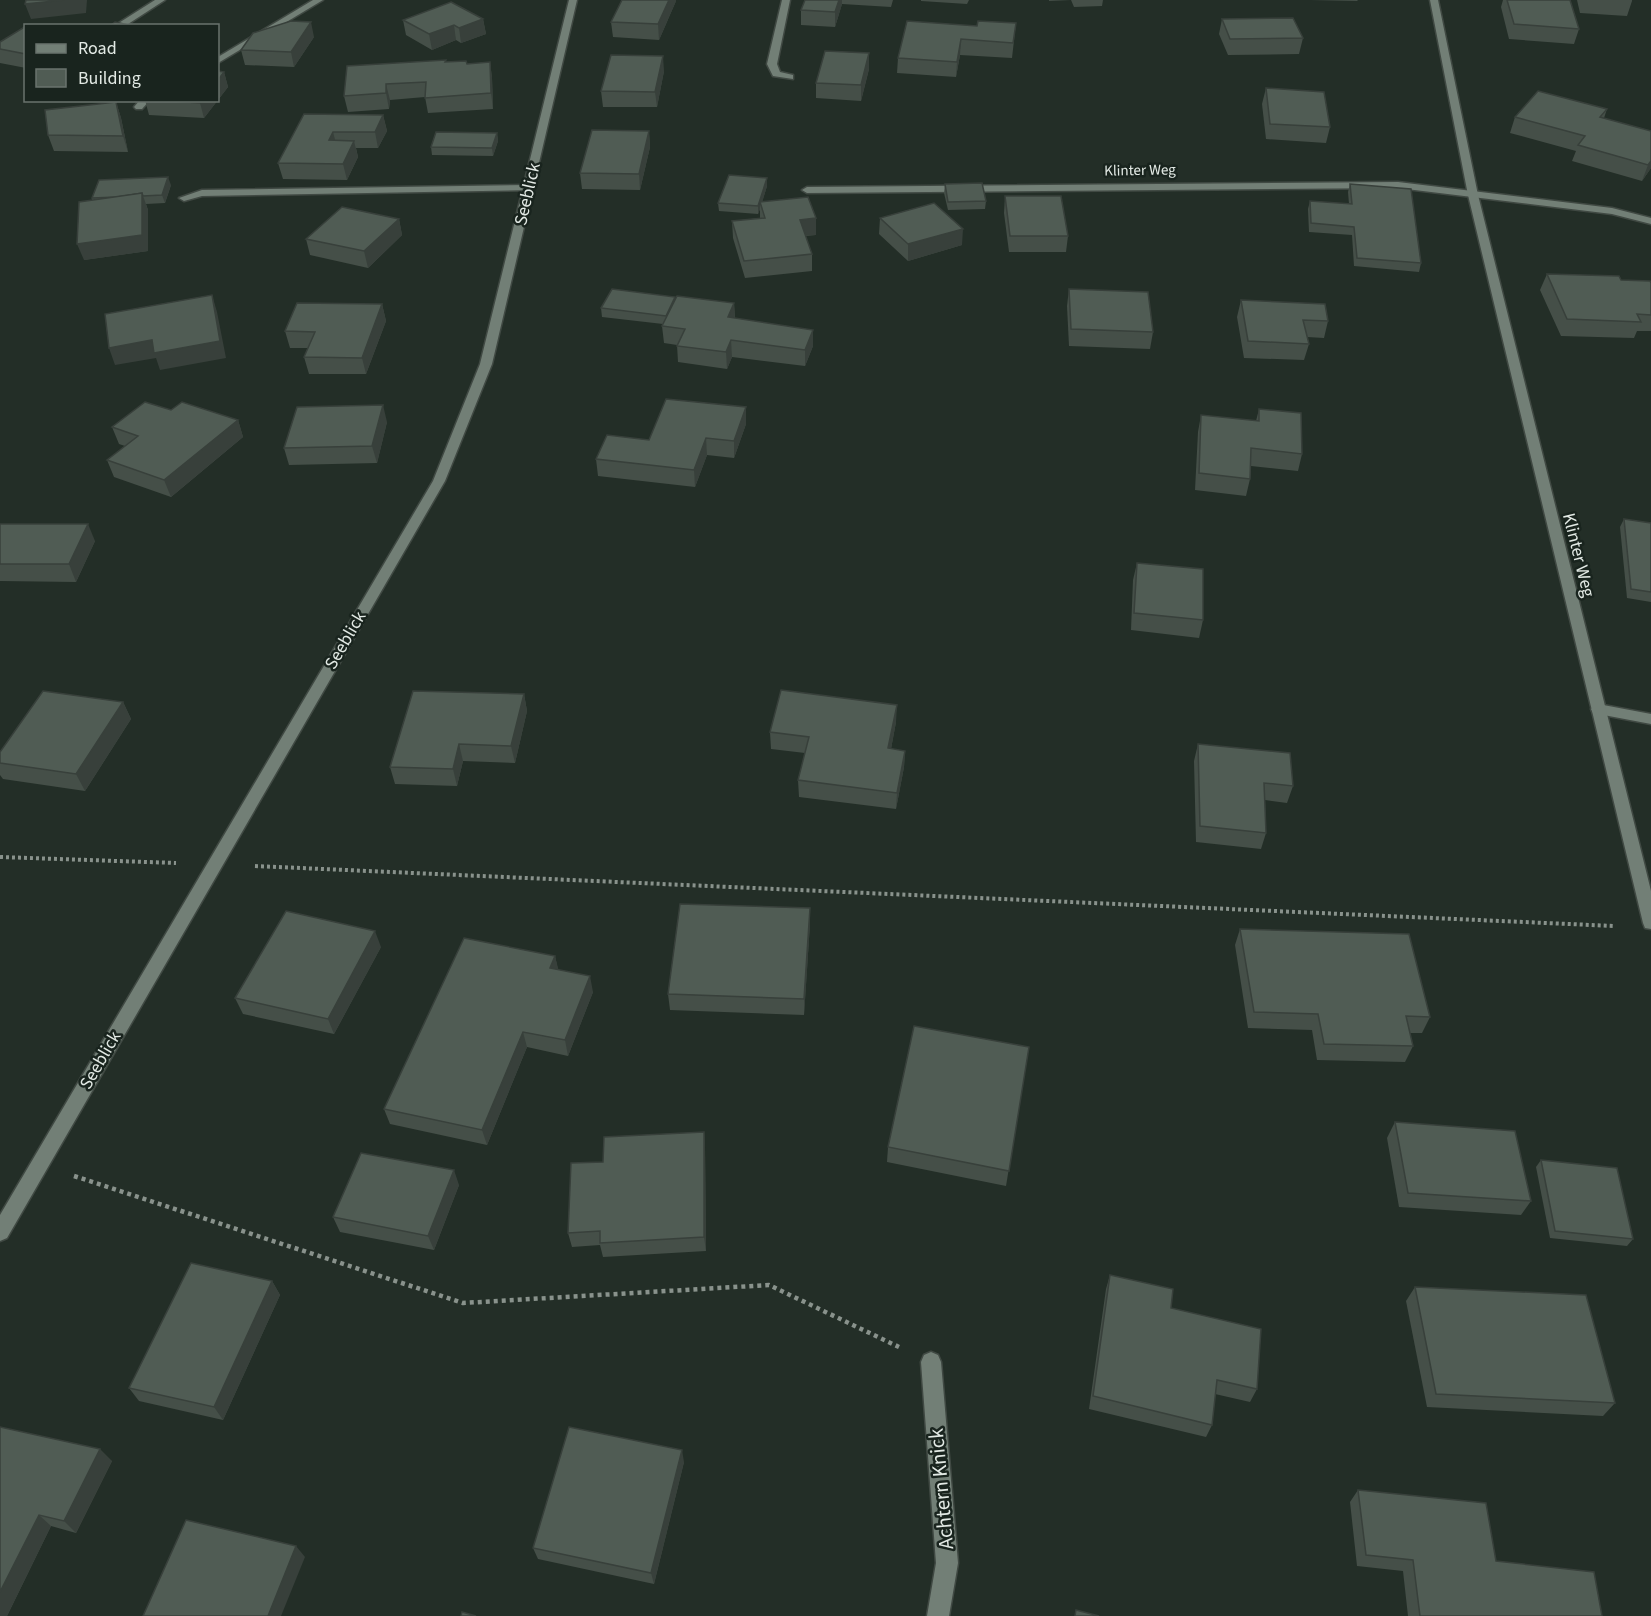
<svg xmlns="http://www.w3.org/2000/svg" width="1651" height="1616" font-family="'Source Sans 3',sans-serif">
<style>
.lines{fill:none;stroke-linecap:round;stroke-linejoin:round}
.service-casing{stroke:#404943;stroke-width:3}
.minor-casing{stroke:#404943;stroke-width:3}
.tertiary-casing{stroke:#404943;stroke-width:3}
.path-far1{stroke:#89928c;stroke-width:4;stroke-dasharray:3 3;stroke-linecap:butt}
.path{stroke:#89928c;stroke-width:4.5;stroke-dasharray:4 4;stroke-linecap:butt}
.service{fill:#727f76;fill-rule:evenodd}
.minor{fill:#727f76;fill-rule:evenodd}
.tertiary{fill:#727f76;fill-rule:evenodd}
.wall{fill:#454f48}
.shaded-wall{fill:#38403b}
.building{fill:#505c54;stroke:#38403b;stroke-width:1.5}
.labels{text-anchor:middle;stroke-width:5;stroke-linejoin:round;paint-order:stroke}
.far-street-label{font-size:15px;fill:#e3eae5;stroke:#19241e}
.street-label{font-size:18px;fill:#e3eae5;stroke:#19241e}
.near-street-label{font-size:21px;fill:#e3eae5;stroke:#19241e}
</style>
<rect width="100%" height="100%" fill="#232e27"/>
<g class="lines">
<defs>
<g id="service">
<path d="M155 0H165L125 26H114Z"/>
<path d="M313 0H323L218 63V57Z"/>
<path d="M782 0H790L777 64 780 72 793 75V79L773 76 767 64Z"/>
<path d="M140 100H150L142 109H136L134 107Z"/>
<path d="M528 185 532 186V190L202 196 184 201 179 198 202 190Z"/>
</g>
<g id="minor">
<path d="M569 0H577L492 364 445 481 7 1238 0 1241V1215L433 481 480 364Z"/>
<path d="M1398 182 1612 208 1651 218V224L1612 214 1398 188 807 193 802 190 807 187Z"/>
<path d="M1598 704 1651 714V724L1593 713 1591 709Z"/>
<path d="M931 1352 938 1355 941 1362 958 1563 949 1616H927L936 1563 921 1362 924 1355Z"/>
</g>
<path id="tertiary" d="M1430 0H1438L1478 195 1651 891V929L1645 928 1643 923 1468 195Z"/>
</defs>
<use href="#service" class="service-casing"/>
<use href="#minor" class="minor-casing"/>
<use href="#tertiary" class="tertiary-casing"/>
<g class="path-far1">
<path d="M0 857 176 863"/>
<path d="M255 866 1614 926"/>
</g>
<path class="path" d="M74 1176 463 1303 769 1285 899 1347"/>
<use href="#service" class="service"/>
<use href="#minor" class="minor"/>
<use href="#tertiary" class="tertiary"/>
</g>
<g class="wall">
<path d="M805 0H893L891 7 842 4 835 27 801 25V10Z"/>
<path d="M921 0H969L967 4 921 1Z"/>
<path d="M1049 0H1103L1102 6 1074 7 1071 0 1049 1Z"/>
<path d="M1310 0H1358L1357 1Z"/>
<path d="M1503 0H1570L1579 29 1574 44 1509 39 1501 7Z"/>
<path d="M1577 0H1632V1L1627 16 1580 13Z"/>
<path d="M676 1 659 40 613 37 611 22Z"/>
<path d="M483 19 486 34 461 43 456 40 432 50 406 35 403 20Z"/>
<path d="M1222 19 1303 38 1299 54 1228 55 1219 34Z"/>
<path d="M1016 23 1012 58 960 55 956 77 897 73 898 58 977 26Z"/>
<path d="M26 26V68L0 63V42Z"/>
<path d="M314 37 294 67 245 65 241 50Z"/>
<path d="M869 53V69L861 101 816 98V83Z"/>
<path d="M446 62 467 64 490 62 492 78 493 109 428 113 425 97 390 100 389 109 348 112 344 96Z"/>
<path d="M664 71 657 107H603L601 91Z"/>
<path d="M224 72 228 87 204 118 149 115 145 100H218Z"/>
<path d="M1266 88 1330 127 1326 143 1266 139 1262 104Z"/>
<path d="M116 102 121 118 128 152 54 151 48 135Z"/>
<path d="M1607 109 1604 118 1651 131V168L1642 181 1572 161 1576 151 1510 133 1515 117Z"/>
<path d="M304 114 383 115 387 131 378 148H356L358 157 347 180 283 179 278 163Z"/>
<path d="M649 131 650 147 640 190 582 189 580 173Z"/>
<path d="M497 133 498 141 493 156 432 155 431 147Z"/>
<path d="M767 178V186L762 202 816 235 805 236 812 254V271L745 278 733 238 732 221 760 218V209L758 214 719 211 718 203Z"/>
<path d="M945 184 986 201 985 209 948 210 944 193Z"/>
<path d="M1350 184 1421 263 1419 272 1354 266 1352 235 1309 232 1308 209 1310 201 1349 204 1348 192Z"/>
<path d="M171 185 165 203 146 204 148 210V251L84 260 92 200V198Z"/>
<path d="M1005 196 1068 236 1066 252H1009L1004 213Z"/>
<path d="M880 218 962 245 908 261 879 234Z"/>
<path d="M399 219 402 235 368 268 310 255 306 239Z"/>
<path d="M1547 274 1651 283V331H1637L1634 338 1561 336 1540 290Z"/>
<path d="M1069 289 1153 332 1150 349 1069 346 1067 306Z"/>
<path d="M675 297V300L734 303 735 318 813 346 805 366 732 357 727 369 678 362 677 345 664 343 662 326 663 324 602 317 601 308Z"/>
<path d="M1241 300 1328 321 1324 338 1307 337 1309 344 1304 360 1244 358 1237 317Z"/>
<path d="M382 304 386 321 366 374H309L304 357 308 348H290L285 331Z"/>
<path d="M1259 409 1302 454 1298 471 1251 466 1250 479 1246 496 1195 490 1198 432 1201 415 1256 421Z"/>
<path d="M171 410 238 420 243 437 171 497 114 477 107 460 125 446 119 444 112 427Z"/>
<path d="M387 422 377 463 289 465 284 448Z"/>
<path d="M746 424 734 458 707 455 695 487 598 476 596 459 649 440Z"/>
<path d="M1624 519 1651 523V602L1627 598 1620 527Z"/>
<path d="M0 524 95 541 76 582 0 581Z"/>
<path d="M1137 563 1203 620 1199 638 1131 630 1133 580Z"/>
<path d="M524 694 527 711 515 763 463 761 457 786 395 784 390 767Z"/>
<path d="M123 702 131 719 85 791 3 779 0 775V752Z"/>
<path d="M896 722 891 749 905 751 904 767 896 809 799 797 798 780 805 753 771 749 770 732Z"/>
<path d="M1198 744 1293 786 1287 803 1265 800 1266 833 1261 849 1196 842 1194 761Z"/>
<path d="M810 924 804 1015 670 1010 668 994Z"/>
<path d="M1240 929 1430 1017 1422 1033H1410L1413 1046 1405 1062 1317 1060 1312 1030 1248 1028 1235 945Z"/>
<path d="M381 947 334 1034 243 1014 235 998Z"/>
<path d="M555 956 558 970 593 992 568 1056 527 1047 487 1145 390 1124 384 1109Z"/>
<path d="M1029 1047 1006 1186 887 1162 888 1147Z"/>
<path d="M1395 1122 1531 1201 1521 1215 1399 1207 1387 1138Z"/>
<path d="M704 1132 705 1147 706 1251 603 1257 600 1245 572 1247 568 1233 603 1162Z"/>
<path d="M1541 1160 1633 1239 1627 1246 1550 1238 1536 1167Z"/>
<path d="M459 1185 434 1250 340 1232 333 1217Z"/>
<path d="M1110 1275 1171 1308 1257 1389 1250 1402 1215 1394 1212 1425 1206 1437 1089 1409 1106 1289Z"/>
<path d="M272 1281 280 1295 223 1420 139 1401 129 1388Z"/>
<path d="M1415 1287 1615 1403 1603 1416 1427 1407 1406 1301Z"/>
<path d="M0 1427 112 1461 76 1533 51 1526 7 1616H0Z"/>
<path d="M684 1462 654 1584 538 1559 533 1548Z"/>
<path d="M1358 1490 1496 1561 1602 1616H1408L1403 1571 1357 1566 1350 1502Z"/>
</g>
<g class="shaded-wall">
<path d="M64 0H87L86 13 31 19 25 4Z"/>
<path d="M669 0H676V1L659 40 658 24Z"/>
<path d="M839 0H842V4L835 27V12Z"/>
<path d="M483 19 486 34 461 43 459 28Z"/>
<path d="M311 22 314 37 294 67 291 52Z"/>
<path d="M454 25 456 40 432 50 429 34Z"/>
<path d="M961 39 960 55 956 77 957 62Z"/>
<path d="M869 53V69L861 101V85Z"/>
<path d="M663 56 664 71 657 107 655 92Z"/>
<path d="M490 62 492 78 493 109 491 93Z"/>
<path d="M224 72 228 87 204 118 200 103 201 100H218V80Z"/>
<path d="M386 84 390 100 389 109 386 93Z"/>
<path d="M116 102 121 118 128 152 123 136Z"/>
<path d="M383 115 387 131 378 148 375 132Z"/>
<path d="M649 131 650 147 640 190 639 174Z"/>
<path d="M333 132 337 147 329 140Z"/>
<path d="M497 133 498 141 493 156 492 148Z"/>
<path d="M354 141 358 157 347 180 343 164Z"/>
<path d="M1651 161V168L1642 181 1648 165Z"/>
<path d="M168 177 171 185 165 203 162 195Z"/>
<path d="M767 178V186L761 206 760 202V209L758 214V206Z"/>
<path d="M142 193 148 210V251L84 260 77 244Z"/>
<path d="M816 218V235L800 236V220Z"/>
<path d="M399 219 402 235 368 268 364 251Z"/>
<path d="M963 229 962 245 908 261V244Z"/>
<path d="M212 295 217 312 226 358 160 370 156 358 115 365 109 348Z"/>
<path d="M675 297 676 305 666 325V316Z"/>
<path d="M734 303 735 320 728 317Z"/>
<path d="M382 304 386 321 366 374 362 358Z"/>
<path d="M813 330V346L805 366V350Z"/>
<path d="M731 340 732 357 727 369 726 352Z"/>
<path d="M383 405 387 422 377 463 372 446Z"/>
<path d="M746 407V424L734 458V441Z"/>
<path d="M238 420 243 437 171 497 164 480Z"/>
<path d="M706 438 707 455 695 487 694 470Z"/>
<path d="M88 524 95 541 76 582 69 564Z"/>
<path d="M524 694 527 711 515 763 511 746Z"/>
<path d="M123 702 131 719 85 791 76 774Z"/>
<path d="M897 705 896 722 888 765V748Z"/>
<path d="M459 744 463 761 457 786 453 769Z"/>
<path d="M905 751 904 767 896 809 897 793Z"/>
<path d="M810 908V924L804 1015V999Z"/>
<path d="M375 931 381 947 334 1034 328 1019Z"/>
<path d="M555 956 559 972 550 968Z"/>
<path d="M590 976 593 992 568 1056 565 1040Z"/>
<path d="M523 1032 527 1047 487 1145 482 1130Z"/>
<path d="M704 1132 705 1147 706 1251 704 1237Z"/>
<path d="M454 1170 459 1185 434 1250 428 1236Z"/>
<path d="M272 1281 280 1295 223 1420 214 1407Z"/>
<path d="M100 1449 112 1461 76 1533 64 1521Z"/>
<path d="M682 1450 684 1462 654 1584 651 1573Z"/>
<path d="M39 1515 51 1526 7 1616H0V1592Z"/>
<path d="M296 1546 305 1557 281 1616H268Z"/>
</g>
<g class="building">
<path d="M26 0H64L25 4Z"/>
<path d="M622 0H669L658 24 611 22Z"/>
<path d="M805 0H839L835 12 801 10Z"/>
<path d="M1507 0H1570L1579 29 1514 24Z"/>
<path d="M451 2 483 19 459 28 454 25 429 34 403 20Z"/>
<path d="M1293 18 1303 38 1230 39 1222 19Z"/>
<path d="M291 21 311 22 291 52 241 50 253 33Z"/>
<path d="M907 21 977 26 978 21 1016 23 1013 43 961 39 957 62 898 58Z"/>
<path d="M115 22 133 26H110Z"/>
<path d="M26 26V54L0 49V42Z"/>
<path d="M825 51 869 53 861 85 816 83Z"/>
<path d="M611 55 663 56 655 92 601 91Z"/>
<path d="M446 60 445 62 466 61 467 64 490 62 491 93 425 98 426 82 386 84V93L344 96 347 66Z"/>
<path d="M218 71 224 72 218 80Z"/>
<path d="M1266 88 1324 92 1330 127 1270 124Z"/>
<path d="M1538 91 1607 109 1600 117 1651 131V161L1648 165 1578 145 1585 136 1515 117Z"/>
<path d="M159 100H201L200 103Z"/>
<path d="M116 102 123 136 48 135 45 110Z"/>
<path d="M304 114 383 115 375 132H333L329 140 354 141 343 164 278 163Z"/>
<path d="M592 130 649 131 639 174 580 173Z"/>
<path d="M436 132 497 133 492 148 431 147Z"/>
<path d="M729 175 767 178 758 206 718 203Z"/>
<path d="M168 177 162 195 143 196 142 193 117 197 92 198 99 180Z"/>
<path d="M982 183 986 201 948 202 945 184Z"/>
<path d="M1350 184 1411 189 1421 263 1357 258 1354 227 1311 223 1310 201 1352 204Z"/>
<path d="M142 193V235L77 244 79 202Z"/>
<path d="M1005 196H1061L1068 236H1010Z"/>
<path d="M808 197 816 218 800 220 812 254 744 261 732 221 765 218 760 202Z"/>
<path d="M934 203 963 229 908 244 880 218Z"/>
<path d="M342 207 399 219 364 251 306 239Z"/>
<path d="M1547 274 1619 276 1621 280 1650 281 1651 283V315L1637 314 1641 322 1567 319Z"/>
<path d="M612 289 675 297 666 316 601 308Z"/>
<path d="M1069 289 1148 292 1153 332 1071 329Z"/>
<path d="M212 295 220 341 154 353 152 340 109 348 105 314Z"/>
<path d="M677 296 734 303 728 317 813 330 805 350 731 340 726 352 677 346 685 329 662 326Z"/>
<path d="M1241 300 1325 304 1328 321 1303 320 1309 344 1248 341Z"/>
<path d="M297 303 382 304 362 358 304 357 315 332 285 331Z"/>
<path d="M666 399 746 407 734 441 706 438 694 470 596 459 607 435 649 440Z"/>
<path d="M145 402 171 410 182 402 238 420 164 480 107 460 138 436 112 427Z"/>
<path d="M383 405 372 446 284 448 297 407Z"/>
<path d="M1259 409 1301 413 1302 454 1251 448 1250 479 1199 473 1201 415 1259 421Z"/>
<path d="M1624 519 1651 523V592L1631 589Z"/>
<path d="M0 524H88L69 564H0Z"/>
<path d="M1137 563 1203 569V620L1134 613Z"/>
<path d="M781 690 897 705 888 748 905 751 897 793 798 780 809 737 770 732Z"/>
<path d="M43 691 123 702 76 774 0 763V752Z"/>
<path d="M413 691 524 694 511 746 459 744 453 769 390 767Z"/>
<path d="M1198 744 1290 753 1293 786 1264 783 1266 833 1200 826Z"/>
<path d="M680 904 810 908 804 999 668 994Z"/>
<path d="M286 911 375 931 328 1019 235 998Z"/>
<path d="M1240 929 1409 934 1430 1017 1406 1016 1413 1046 1324 1044 1318 1014 1254 1012Z"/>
<path d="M464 938 555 956 550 968 590 976 565 1040 523 1032 482 1130 384 1109Z"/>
<path d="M914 1026 1029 1047 1009 1171 888 1147Z"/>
<path d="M1395 1122 1515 1131 1531 1201 1408 1193Z"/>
<path d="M704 1132V1237L600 1243V1231L568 1233 571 1163 603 1162 604 1137Z"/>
<path d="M361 1153 454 1170 428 1236 333 1217Z"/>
<path d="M1541 1160 1617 1168 1633 1239 1555 1231Z"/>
<path d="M191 1263 272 1281 214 1407 129 1388Z"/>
<path d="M1110 1275 1173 1289 1171 1308 1261 1329 1257 1389 1217 1380 1212 1425 1093 1396Z"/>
<path d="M1415 1287 1586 1295 1615 1403 1436 1394Z"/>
<path d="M0 1427 100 1449 64 1521 39 1515 0 1592Z"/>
<path d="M569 1427 682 1450 651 1573 533 1548Z"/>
<path d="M1358 1490 1486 1503 1496 1561 1594 1572 1602 1616H1420L1413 1560 1366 1555Z"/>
<path d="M186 1520 296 1546 268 1616H143Z"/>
<path d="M1076 1610 1099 1616H1075Z"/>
<path d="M462 1612 476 1616H461Z"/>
</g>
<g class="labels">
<g class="far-street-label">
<text transform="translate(1140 170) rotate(-1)" y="5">Klinter Weg</text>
</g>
<g class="street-label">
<text transform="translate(527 194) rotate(-77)" y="6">Seeblick</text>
<text transform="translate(1579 555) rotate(76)" y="6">Klinter Weg</text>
<text transform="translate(345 640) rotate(-60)" y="6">Seeblick</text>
<text transform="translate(100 1060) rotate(-60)" y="6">Seeblick</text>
</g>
<g class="near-street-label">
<text transform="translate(941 1489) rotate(-95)" y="7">Achtern Knick</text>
</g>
</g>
<rect x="24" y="24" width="195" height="78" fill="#19241e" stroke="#6a736e" stroke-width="1.5"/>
<rect x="36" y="44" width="30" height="9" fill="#727f76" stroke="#6a736e" stroke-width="1.5"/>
<text x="78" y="54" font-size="18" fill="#e3eae5">Road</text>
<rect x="36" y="69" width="30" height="18" fill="#505c54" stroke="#6a736e" stroke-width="1.5"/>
<text x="78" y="84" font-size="18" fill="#e3eae5">Building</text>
</svg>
